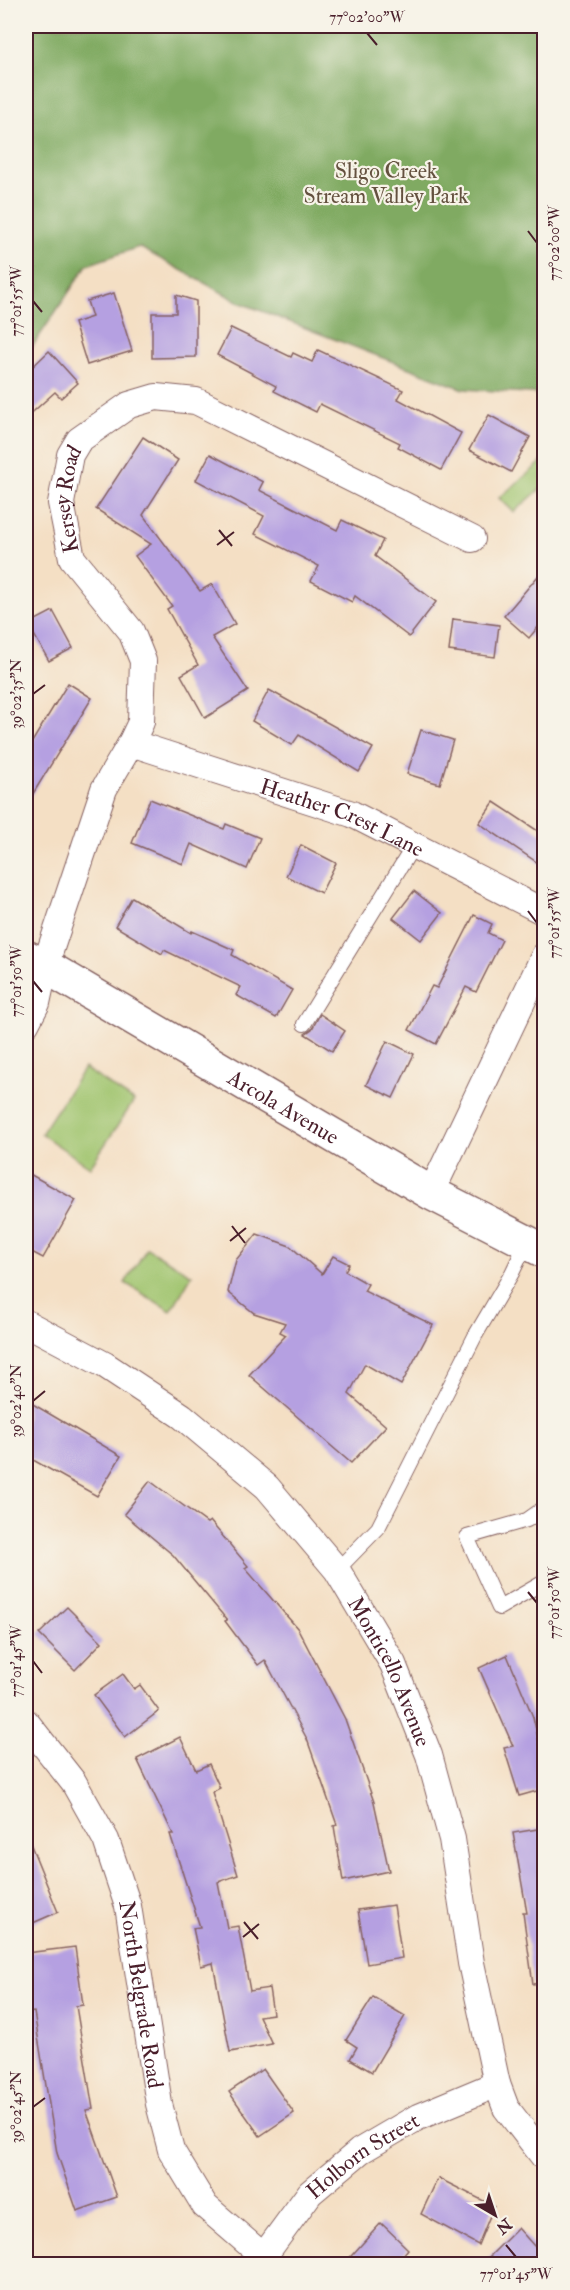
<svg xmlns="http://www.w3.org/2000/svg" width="570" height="2290" font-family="'IM FELL Double Pica',serif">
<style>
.green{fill:#a1c56f;stroke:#76724d;stroke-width:1.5}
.forest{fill:#80aa62;stroke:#656446;stroke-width:1.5}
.building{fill:#b5a0e1}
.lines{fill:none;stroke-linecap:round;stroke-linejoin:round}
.service-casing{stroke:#866261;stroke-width:16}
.minor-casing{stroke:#866261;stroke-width:28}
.tertiary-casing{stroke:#866261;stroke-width:36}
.service{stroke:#fff;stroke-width:14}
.minor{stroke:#fff;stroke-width:26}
.tertiary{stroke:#fff;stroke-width:33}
.ticks{fill:none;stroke:#4a1f2b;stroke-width:2}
.labels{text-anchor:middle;stroke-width:4.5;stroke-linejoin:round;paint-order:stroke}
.park-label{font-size:22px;fill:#64513f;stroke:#f7f3e8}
.street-label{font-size:22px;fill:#4a1f2b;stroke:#f7f3e8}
.neatline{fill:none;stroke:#4a1f2b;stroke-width:2}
.ticks-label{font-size:15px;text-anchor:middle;fill:#4a1f2b}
</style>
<rect width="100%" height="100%" fill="#f7f3e8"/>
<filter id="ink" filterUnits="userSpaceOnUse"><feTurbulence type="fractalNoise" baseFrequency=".0167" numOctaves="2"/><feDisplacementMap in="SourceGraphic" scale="12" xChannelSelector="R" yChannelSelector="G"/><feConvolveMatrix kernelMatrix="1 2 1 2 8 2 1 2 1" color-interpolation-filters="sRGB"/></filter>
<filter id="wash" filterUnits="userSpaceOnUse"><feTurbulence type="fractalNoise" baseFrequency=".008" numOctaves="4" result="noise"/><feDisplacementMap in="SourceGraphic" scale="24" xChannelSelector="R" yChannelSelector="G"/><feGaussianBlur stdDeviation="1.35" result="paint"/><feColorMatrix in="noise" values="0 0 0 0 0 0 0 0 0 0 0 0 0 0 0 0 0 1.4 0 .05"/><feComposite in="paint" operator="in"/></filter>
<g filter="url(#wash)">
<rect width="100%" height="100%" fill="#f4dfc4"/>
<g class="green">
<path d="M544 460V486L514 512 499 498Z"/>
<path d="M84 1068 134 1101 90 1167 41 1134Z"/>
<path d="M147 1248 192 1275 171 1311 125 1283Z"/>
</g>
<path class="forest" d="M26 26H544V394L463 389 241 303 139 247 87 265 26 356Z"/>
<g id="blocks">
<g class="building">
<path d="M114 293 132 351 87 365 74 323 92 317 87 301Z"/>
<path d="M176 295 196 301V357L152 358V313H176Z"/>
<path d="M231 328 291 357 293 353 312 362 318 350 403 390 398 399 461 433 441 470 398 447 400 443 320 404 316 412 274 391 276 386 217 355Z"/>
<path d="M49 351 78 383 61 398 55 392 26 418V373Z"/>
<path d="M489 415 530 437 511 472 469 450Z"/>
<path d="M143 437 178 460 143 515 200 591 212 584 235 624 212 637 248 691 205 718 181 675 198 665 167 609 172 606 135 556 151 544 96 509Z"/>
<path d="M210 454 263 482 259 490 337 530 342 520 383 540 375 556 436 602 409 637 355 596 352 602 311 581 319 566 255 534 264 516 196 480Z"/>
<path d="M544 569V620L529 638 504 616Z"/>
<path d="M53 611 73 648 49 661 28 624Z"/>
<path d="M453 619 499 625 495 657 449 651Z"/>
<path d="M68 683 92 698 26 805V737L32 742Z"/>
<path d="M269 690 373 748 359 772 299 735 292 745 252 721Z"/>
<path d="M421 730 453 740 440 784 407 774Z"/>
<path d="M150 799 224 829 226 824 260 838 247 869 191 844 183 864 132 843Z"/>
<path d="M494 802 544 835V867L479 823Z"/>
<path d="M301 845 336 863 321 893 286 876Z"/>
<path d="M414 891 442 913 421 940 393 918Z"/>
<path d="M132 897 191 933 192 931 234 950 232 955 292 990 276 1018 236 995 241 987 164 950 162 954 115 926Z"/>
<path d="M474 915 492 924 488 933 502 940 476 992 466 987 436 1044 409 1030 432 986 437 988Z"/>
<path d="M320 1014 345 1031 332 1051 305 1034 312 1029Z"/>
<path d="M387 1041 414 1054 393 1098 366 1085Z"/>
<path d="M26 1172 76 1200 43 1258 26 1249Z"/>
<path d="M257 1234 290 1246 322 1274 333 1256 349 1264 345 1271 368 1284 364 1291 433 1325 401 1385 365 1364 349 1394 386 1426 351 1463 249 1375 286 1335 280 1332 285 1323 254 1313 228 1292 236 1260Z"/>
<path d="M26 1400 121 1456 97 1496 26 1456Z"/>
<path d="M150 1481 207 1523 210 1521 248 1566 245 1568 298 1629 345 1719 374 1802 389 1871 343 1881 334 1826 337 1825 307 1739 265 1660 258 1665 225 1621 227 1620 173 1555 124 1514Z"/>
<path d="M67 1607 102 1642 75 1670 39 1634Z"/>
<path d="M507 1655 533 1717 544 1763V1789L519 1796 504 1748 513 1746 479 1668Z"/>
<path d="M123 1674 134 1689 140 1685 159 1711 125 1737 94 1695Z"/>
<path d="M180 1737 196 1770 209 1764 220 1788 212 1792 238 1875 218 1882 227 1928 238 1926 250 1991 269 1988 273 2014 259 2016 272 2044 230 2052 213 1963 201 1966 193 1928 200 1927 170 1834H173L137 1759Z"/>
<path d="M544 1828V1983L533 1984 523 1913H527L513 1833Z"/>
<path d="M26 1833 58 1912 26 1926Z"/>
<path d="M394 1905 402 1958 367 1964 358 1910Z"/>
<path d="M75 1947 83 2005 76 2006 93 2109 86 2110 117 2197 77 2211 57 2153 34 2012 26 2013V1953Z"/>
<path d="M373 1997 405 2016 372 2072 350 2059 357 2047 346 2040Z"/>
<path d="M263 2069 294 2113 260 2136 229 2092Z"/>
<path d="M438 2178 494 2206 478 2245 421 2214Z"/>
<path d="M381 2223 408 2249 395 2265H343Z"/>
<path d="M518 2228 544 2257V2265H481Z"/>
</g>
</g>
</g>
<g filter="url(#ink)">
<use href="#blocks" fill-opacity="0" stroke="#866261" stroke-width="1.5"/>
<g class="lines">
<defs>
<g id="service">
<path d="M304 1024 414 845"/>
<path d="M544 1508 527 1520 467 1537 499 1608 544 1582"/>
<path d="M337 1570 378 1528 475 1336 512 1273 527 1242"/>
</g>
<g id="minor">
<path id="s1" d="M131 743 352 814 544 912"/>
<path id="s2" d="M26 1024 37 1003 45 966 104 789 131 743 141 722 143 661 131 631 72 558 61 503 70 455 79 440 129 405 156 397 196 401 472 539"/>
<path d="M431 1193 544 956"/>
<path id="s3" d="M26 1323 105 1365 182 1416 267 1487 337 1570 393 1664 429 1755 452 1839 471 1963 497 2084 506 2108 544 2157"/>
<path id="s4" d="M26 1722 74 1783 106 1840 128 1906 159 2104 171 2150 205 2206 263 2256"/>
<path id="s5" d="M258 2264 310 2193 360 2151 418 2117 497 2084"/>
</g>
<g id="tertiary">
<path id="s6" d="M26 957 45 966 431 1193 544 1251"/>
</g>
</defs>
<use href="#service" class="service-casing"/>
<use href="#minor" class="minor-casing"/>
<use href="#tertiary" class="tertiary-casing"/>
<use href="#service" class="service"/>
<use href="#minor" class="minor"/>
<use href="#tertiary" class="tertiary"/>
</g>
</g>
<path class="ticks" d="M367 33 377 45M528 231 537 243M33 301 42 312M219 530 232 546M217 545 234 532M33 694 45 685M528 911 537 923M33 981 42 992M232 1226 245 1243M230 1241 246 1228M33 1401 45 1391M528 1592 537 1603M33 1661 42 1673M244 1922 258 1939M243 1937 259 1924M33 2107 45 2098M506 2245 516 2257"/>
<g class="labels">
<g class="park-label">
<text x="386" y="178">Sligo Creek<tspan x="386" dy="25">Stream Valley Park</tspan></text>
</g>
<g class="street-label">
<text dy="8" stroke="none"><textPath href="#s2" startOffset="572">Kersey Road</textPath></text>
<text dy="8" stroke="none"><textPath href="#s1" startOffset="224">Heather Crest Lane</textPath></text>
<text dy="8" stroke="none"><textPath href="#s6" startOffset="298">Arcola Avenue</textPath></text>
<text dy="8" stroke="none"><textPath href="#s3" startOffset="516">Monticello Avenue</textPath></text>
<text dy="8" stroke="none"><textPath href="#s4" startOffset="302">North Belgrade Road</textPath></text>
<text dy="8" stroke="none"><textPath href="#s5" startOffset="153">Holborn Street</textPath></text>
</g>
</g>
<rect width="570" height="2290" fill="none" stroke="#f7f3e8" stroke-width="66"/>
<g transform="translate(495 2215) rotate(141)" stroke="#f7f3e8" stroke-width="4.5" paint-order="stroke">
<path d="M0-4.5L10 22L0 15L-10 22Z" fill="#4a1f2b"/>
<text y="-9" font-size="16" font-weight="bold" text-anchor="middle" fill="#4a1f2b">N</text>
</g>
<rect x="33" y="33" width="504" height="2224" class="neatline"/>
<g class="ticks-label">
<text x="367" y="22">77°02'00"W</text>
<text transform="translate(554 243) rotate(-90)" y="5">77°02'00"W</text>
<text transform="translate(16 301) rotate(-90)" y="5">77°01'55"W</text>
<text transform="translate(16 694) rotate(-90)" y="5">39°02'35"N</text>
<text transform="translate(554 923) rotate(-90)" y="5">77°01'55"W</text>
<text transform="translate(16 981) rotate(-90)" y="5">77°01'50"W</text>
<text transform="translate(16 1401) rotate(-90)" y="5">39°02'40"N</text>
<text transform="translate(554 1603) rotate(-90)" y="5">77°01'50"W</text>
<text transform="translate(16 1661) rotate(-90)" y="5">77°01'45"W</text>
<text transform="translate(16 2107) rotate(-90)" y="5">39°02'45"N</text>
<text x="516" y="2279">77°01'45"W</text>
</g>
</svg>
